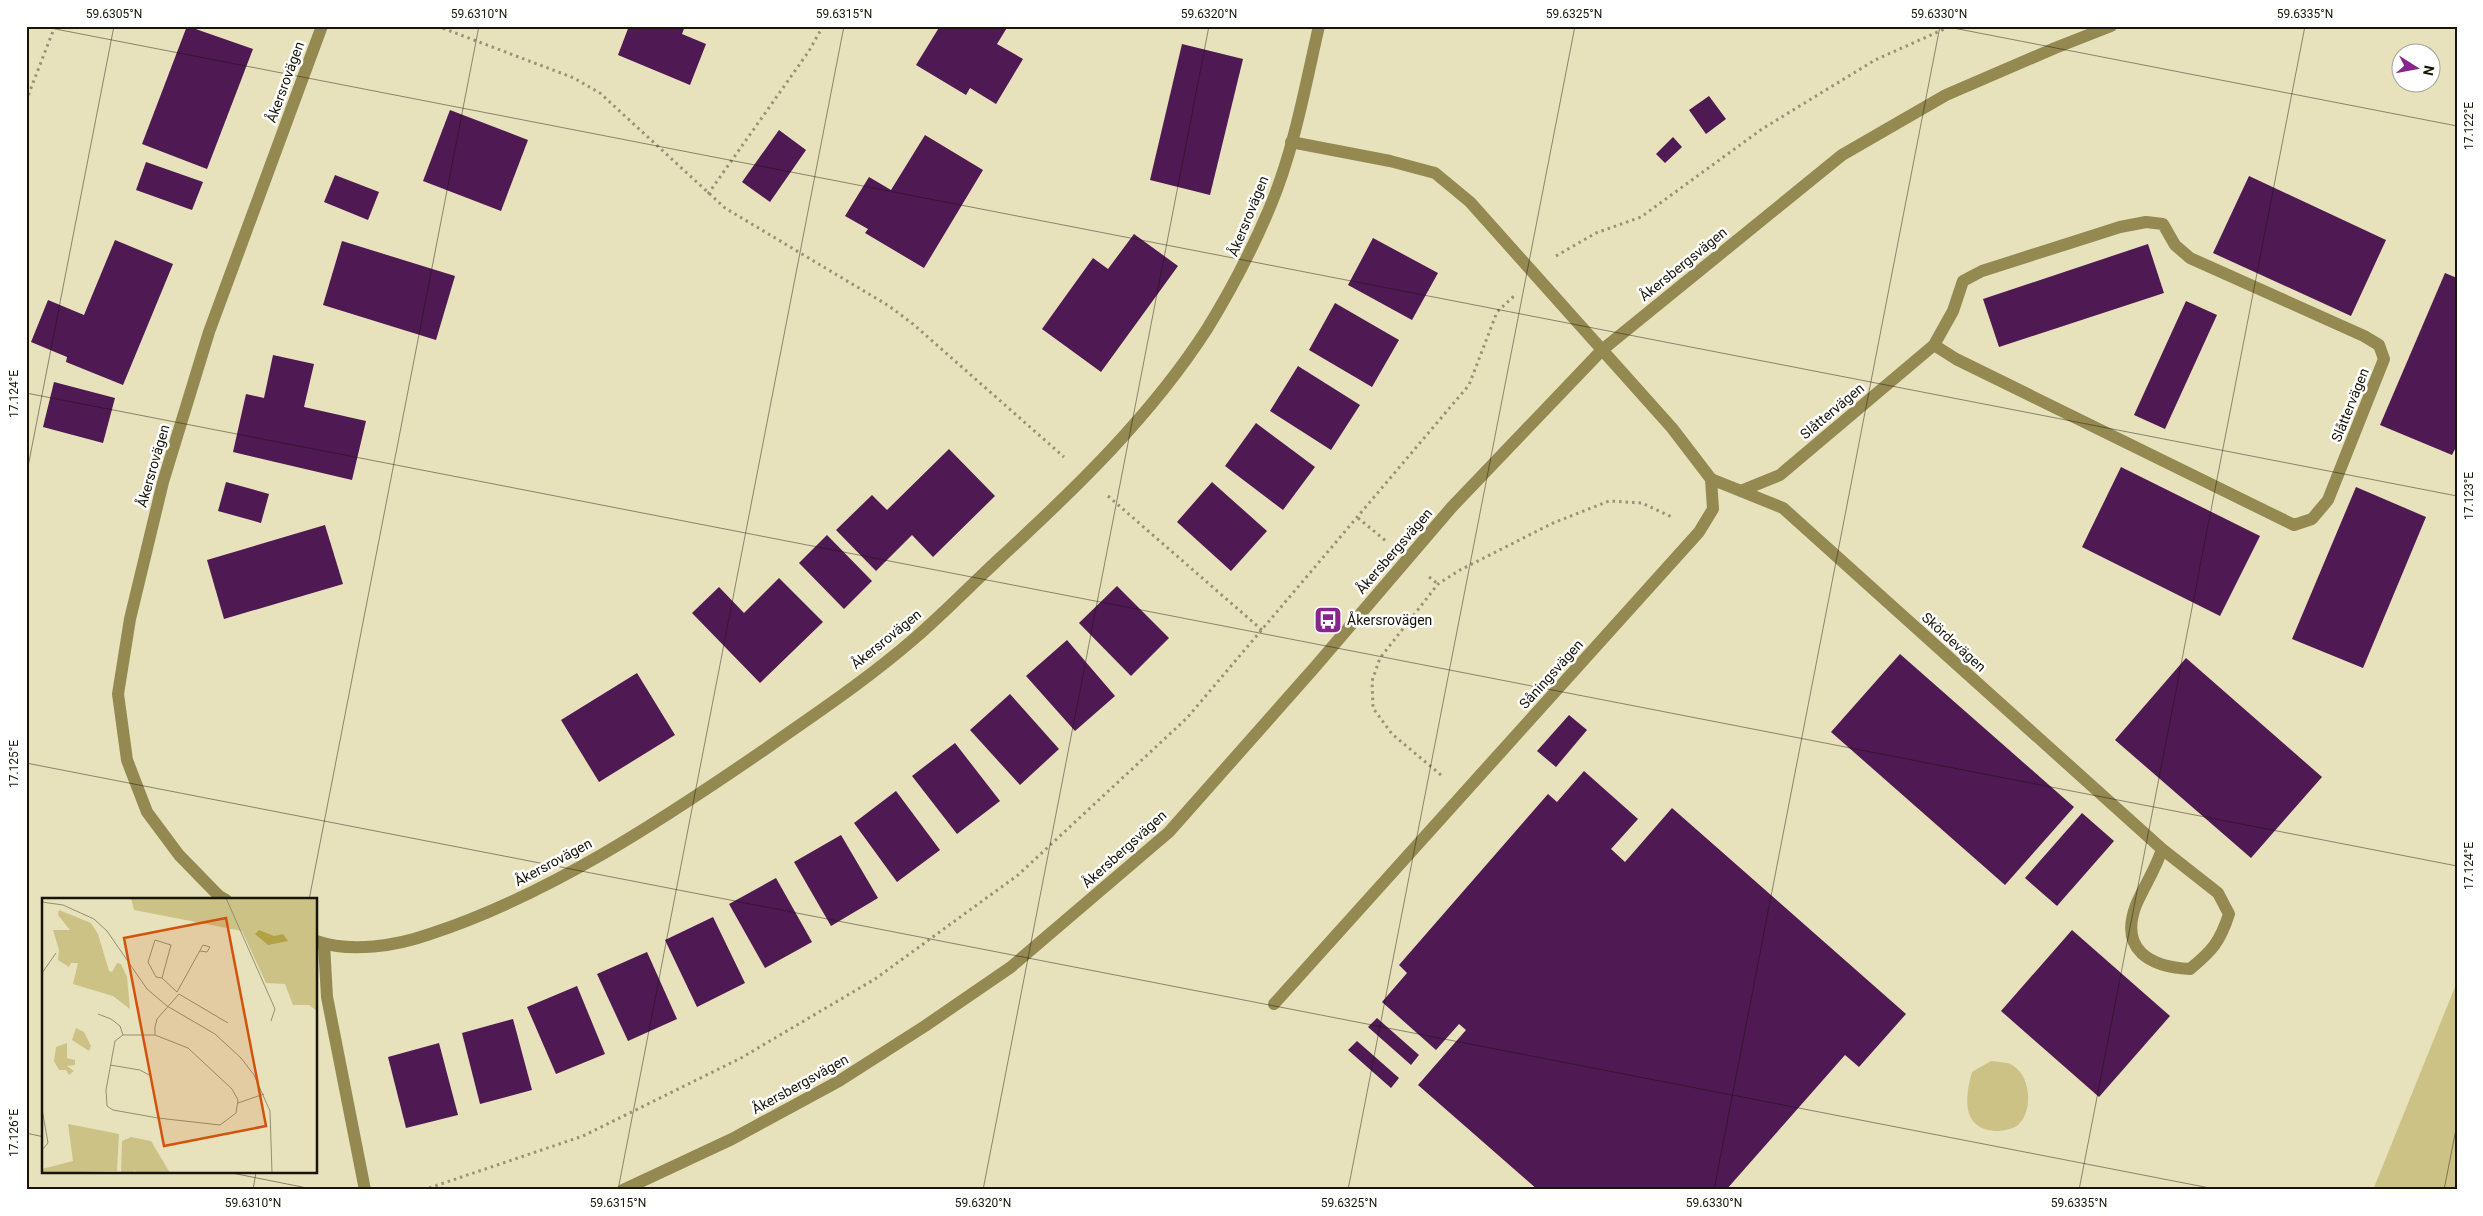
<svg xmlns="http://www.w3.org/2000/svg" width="2483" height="1216" font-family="Roboto,sans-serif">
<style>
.green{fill:#cdc286}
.building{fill:#4f1953}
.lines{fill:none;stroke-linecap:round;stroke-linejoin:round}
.path{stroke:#989378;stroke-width:3;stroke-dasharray:2.5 4;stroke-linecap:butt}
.minor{stroke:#948950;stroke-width:12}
.ticks{fill:none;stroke:#181508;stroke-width:1;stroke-opacity:0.45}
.labels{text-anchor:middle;stroke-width:5;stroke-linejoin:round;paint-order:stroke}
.street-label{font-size:14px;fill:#181508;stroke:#fff}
.poi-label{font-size:14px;fill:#181508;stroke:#fff;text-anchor:start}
.inset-road{fill:none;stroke:#948f74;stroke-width:1}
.view{fill:#d3520c;fill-opacity:0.15;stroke:#d3520c;stroke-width:2.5}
.inset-edge{fill:none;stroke:#181508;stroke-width:2.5}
.neatline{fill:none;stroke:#181508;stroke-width:2}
.ticks-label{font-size:12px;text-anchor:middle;fill:#181508}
</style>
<rect width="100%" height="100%" fill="#e7e1bc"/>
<g class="green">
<path d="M2457 982V1190H2373Z"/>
<path d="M1991 1061C1997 1062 2005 1062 2010 1064 2031 1073 2034 1111 2018 1125 2013 1129 2002 1131 1996 1131 1961 1129 1965 1097 1972 1072Z"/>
</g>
<g class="building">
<path d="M187 26 253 49 207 169 142 144Z"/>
<path d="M629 26H685L682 34 706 44 690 85 618 55Z"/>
<path d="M940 26H1008L997 44 1023 59 996 104 970 88 966 95 916 65Z"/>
<path d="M1182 44 1243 59 1210 195 1150 180Z"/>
<path d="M1709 96 1726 119 1706 134 1689 110Z"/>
<path d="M450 110 528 140 501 211 423 181Z"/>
<path d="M779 130 806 150 770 202 742 182Z"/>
<path d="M925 135 983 170 924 268 865 233 868 229 845 216 869 177 891 190Z"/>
<path d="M1673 137 1682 147 1665 163 1656 154Z"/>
<path d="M146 162 203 182 192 210 136 190Z"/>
<path d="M335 175 379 192 368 220 324 202Z"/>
<path d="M2249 176 2386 240 2351 316 2213 253Z"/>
<path d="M1134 234 1178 266 1101 372 1042 329 1093 258 1108 269Z"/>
<path d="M1373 238 1438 273 1412 320 1348 285Z"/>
<path d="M115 240 173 264 123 385 66 362 67 357 31 342 48 300 84 315Z"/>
<path d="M342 241 455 276 436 340 323 305Z"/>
<path d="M2148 244 2164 293 1999 347 1983 299Z"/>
<path d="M2445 273 2457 278V445L2452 455 2380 425Z"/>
<path d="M2186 301 2217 315 2165 429 2134 415Z"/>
<path d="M1335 303 1399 340 1372 387 1309 350Z"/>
<path d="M273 355 314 364 304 407 366 421 352 480 233 452 246 394 264 398Z"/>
<path d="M1298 366 1360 405 1331 450 1270 411Z"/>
<path d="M54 382 115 398 103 443 43 427Z"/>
<path d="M1256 423 1315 467 1283 510 1225 466Z"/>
<path d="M949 449 995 496 933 557 912 535 876 571 836 530 872 495 887 510Z"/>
<path d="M2121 467 2260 536 2220 616 2082 547Z"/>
<path d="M226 482 269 494 261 523 218 511Z"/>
<path d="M1212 482 1267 531 1231 571 1177 522Z"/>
<path d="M2356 487 2426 517 2363 668 2292 639Z"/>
<path d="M325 525 343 584 224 619 207 560Z"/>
<path d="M827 535 872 581 844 609 799 563Z"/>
<path d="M779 578 823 622 760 683 692 613 719 587 744 613Z"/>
<path d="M1117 586 1169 638 1131 676 1079 623Z"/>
<path d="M1067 640 1115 696 1075 731 1026 676Z"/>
<path d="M1900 654 2074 807 2005 885 1831 732Z"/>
<path d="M2186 658 2322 777 2251 858 2115 740Z"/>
<path d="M637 673 675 735 599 782 561 720Z"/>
<path d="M1010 694 1059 749 1020 785 970 730Z"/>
<path d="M1569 715 1587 730 1556 767 1537 751Z"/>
<path d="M955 743 1000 801 957 834 912 776Z"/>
<path d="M1584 771 1638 819 1611 849 1625 862 1672 808 1906 1014 1859 1067 1845 1055 1726 1190H1538L1418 1085 1466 1030 1459 1024 1436 1050 1382 1002 1407 973 1399 965 1548 794 1557 802Z"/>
<path d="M896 791 940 850 897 882 854 823Z"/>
<path d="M2082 813 2114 841 2057 906 2025 878Z"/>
<path d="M841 835 878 898 831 926 794 862Z"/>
<path d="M776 878 812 942 765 968 729 904Z"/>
<path d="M713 917 745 983 697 1007 665 940Z"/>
<path d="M2072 930 2170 1016 2099 1097 2001 1011Z"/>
<path d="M647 952 677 1019 628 1041 597 974Z"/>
<path d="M577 986 605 1054 556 1074 527 1007Z"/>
<path d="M1377 1018 1419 1055 1411 1065 1368 1027Z"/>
<path d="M513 1019 532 1090 480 1104 462 1033Z"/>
<path d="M1357 1041 1399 1078 1391 1088 1348 1050Z"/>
<path d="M439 1043 458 1115 406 1128 388 1057Z"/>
</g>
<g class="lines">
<g class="path">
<path d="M437 26 574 78 600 93 725 208 889 306 913 324 1064 457"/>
<path d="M26 101 55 26"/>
<path d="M708 194 809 51 823 26"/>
<path d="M1556 256 1596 233 1641 217 1762 129 1875 60 1951 26"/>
<path d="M1108 496 1262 630"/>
<path d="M1358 518 1386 541"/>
<path d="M1429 577 1438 584"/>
<path d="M1441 775 1392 734 1373 708 1372 681 1380 658 1438 584 1460 570 1553 523 1609 501 1642 503 1672 517"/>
<path d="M423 1190 583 1136 741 1058 875 979 1018 875 1187 718 1469 385 1497 312 1515 295"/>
</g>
<g class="minor">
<path d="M1711 479 1783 508 2162 849 2218 893 2229 914C2220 942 2212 951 2190 969 2150 967 2119 950 2136 905 2144 886 2156 869 2162 849"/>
<path d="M1743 490 1780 475 1934 345 1956 359 2294 525 2312 519 2328 500 2384 359 2379 345 2364 336 2190 258 2175 245 2163 224 2146 222 2120 227 1982 271 1963 281 1953 311 1934 345"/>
<path d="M226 900 219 896 179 855 147 812 127 760 118 694 130 619 163 482 209 332 322 26"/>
<path d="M316 941C351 953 396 946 430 934 549 895 662 820 764 750 815 714 868 679 915 638 944 613 971 585 999 559 1075 489 1151 416 1207 329 1231 290 1252 250 1270 207 1294 150 1305 87 1319 26"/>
<path d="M324 944 327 997 365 1190"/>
<path d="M1274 1004 1699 532 1713 509 1711 479 1672 428 1470 202 1435 173 1390 161 1291 142"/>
<path d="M623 1190 732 1139 839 1081 925 1026 1011 967 1169 832 1315 667 1451 508 1602 350 1842 155 1946 95 2055 48 2111 26"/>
</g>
</g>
<path class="ticks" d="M40 26 2457 496M1943 26 2457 126M26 393 2457 866M26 477 114 26M26 763 2220 1190M309 900 479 26M26 1133 44 1137M227 1172 317 1190M253 1190 256 1172M618 1190 844 26M983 1190 1209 26M1348 1190 1575 26M1714 1190 1940 26M2079 1190 2305 26M2444 1190 2457 1124"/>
<defs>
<symbol id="bus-square" viewBox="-11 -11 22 22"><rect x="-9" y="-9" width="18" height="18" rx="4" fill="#87258d" stroke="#fff"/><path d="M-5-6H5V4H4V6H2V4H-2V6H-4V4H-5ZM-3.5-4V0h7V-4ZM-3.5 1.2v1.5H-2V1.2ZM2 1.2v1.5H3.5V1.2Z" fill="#fff"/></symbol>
</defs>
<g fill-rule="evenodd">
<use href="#bus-square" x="1312" y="604" width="32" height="32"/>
</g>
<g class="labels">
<g class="street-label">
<text transform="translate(285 82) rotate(-70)" y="5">Åkersrovägen</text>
<text transform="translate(1248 216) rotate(-68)" y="5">Åkersrovägen</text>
<text transform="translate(1683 264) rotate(-39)" y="5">Åkersbergsvägen</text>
<text transform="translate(2350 405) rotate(-68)" y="5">Slåttervägen</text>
<text transform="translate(1832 411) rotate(-40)" y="5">Slåttervägen</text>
<text transform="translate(153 466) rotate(-74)" y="5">Åkersrovägen</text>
<text transform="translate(1394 551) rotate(-49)" y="5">Åkersbergsvägen</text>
<text transform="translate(886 639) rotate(-39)" y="5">Åkersrovägen</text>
<text transform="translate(1954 642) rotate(42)" y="5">Skördevägen</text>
<text transform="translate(1551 674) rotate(-48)" y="5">Såningsvägen</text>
<text transform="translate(1124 849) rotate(-42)" y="5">Åkersbergsvägen</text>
<text transform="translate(553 862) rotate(-28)" y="5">Åkersrovägen</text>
<text transform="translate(800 1084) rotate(-29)" y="5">Åkersbergsvägen</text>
</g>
<g class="poi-label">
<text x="1347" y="625">Åkersrovägen</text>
</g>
</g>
<g transform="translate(42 898)">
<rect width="275" height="275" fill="#e7e1bc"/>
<path d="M89 0H275V113L267 107H251L243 86 224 85 200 33 92 12ZM17 12 49 25 56 36 67 73 70 74 75 65 79 66 85 79 88 111 71 98 31 86 36 65H29L27 69 16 62 17 52 11 32H28L16 17ZM34 130 42 134 49 148 47 153 30 142ZM25 145V160L33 162V167L25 168 32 173 27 177 24 172H17L12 163 14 149ZM26 226 77 236 75 273 0 275V271L31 263ZM89 239 109 243 128 275H94L92 272V275H79L80 243Z" fill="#cdc286"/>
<path d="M217 32 232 38 241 36 246 43 226 47 213 36Z" fill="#b2a246"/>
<path class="inset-road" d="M184 0 233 111 229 123M0 4 21 7 52 21 65 33 105 91 125 108 173 136 199 160 212 177 228 213 230 275M0 75 14 55M120 80 114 79 106 64 113 42 129 47 120 80 135 94M135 94 161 47 168 49 165 54 158 53M56 116 69 121 78 128 81 137M113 137H81L73 143 64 192 65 208 71 212 116 220 178 227 194 215 196 202 190 191 146 150 113 137V129L115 121 137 96 186 125M68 167 98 172 107 177M196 205 222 196M0 211 6 245 0 252"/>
<path class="view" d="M184 20 224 228 122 248 82 40Z"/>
<rect width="275" height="275" class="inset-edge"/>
</g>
<rect width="2483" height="1216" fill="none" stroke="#ffffff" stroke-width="55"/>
<g transform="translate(2416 68) rotate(101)"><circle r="24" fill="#ffffff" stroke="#a3a19c"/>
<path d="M0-4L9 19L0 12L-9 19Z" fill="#87258d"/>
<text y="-8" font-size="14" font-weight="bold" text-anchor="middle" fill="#181508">N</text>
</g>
<rect x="28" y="28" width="2428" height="1160" class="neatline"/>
<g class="ticks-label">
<text x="114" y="18">59.6305°N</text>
<text x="479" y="18">59.6310°N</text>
<text x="844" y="18">59.6315°N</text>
<text x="1209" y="18">59.6320°N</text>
<text x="1574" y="18">59.6325°N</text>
<text x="1939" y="18">59.6330°N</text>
<text x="2305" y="18">59.6335°N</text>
<text transform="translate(2469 126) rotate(-90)" y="4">17.122°E</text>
<text transform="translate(14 394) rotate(-90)" y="4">17.124°E</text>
<text transform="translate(2469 496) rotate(-90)" y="4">17.123°E</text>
<text transform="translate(14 764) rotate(-90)" y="4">17.125°E</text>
<text transform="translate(2469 866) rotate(-90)" y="4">17.124°E</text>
<text transform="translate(14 1133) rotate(-90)" y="4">17.126°E</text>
<text x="253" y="1207">59.6310°N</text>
<text x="618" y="1207">59.6315°N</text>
<text x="983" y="1207">59.6320°N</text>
<text x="1349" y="1207">59.6325°N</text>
<text x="1714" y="1207">59.6330°N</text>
<text x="2079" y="1207">59.6335°N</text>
</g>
</svg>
